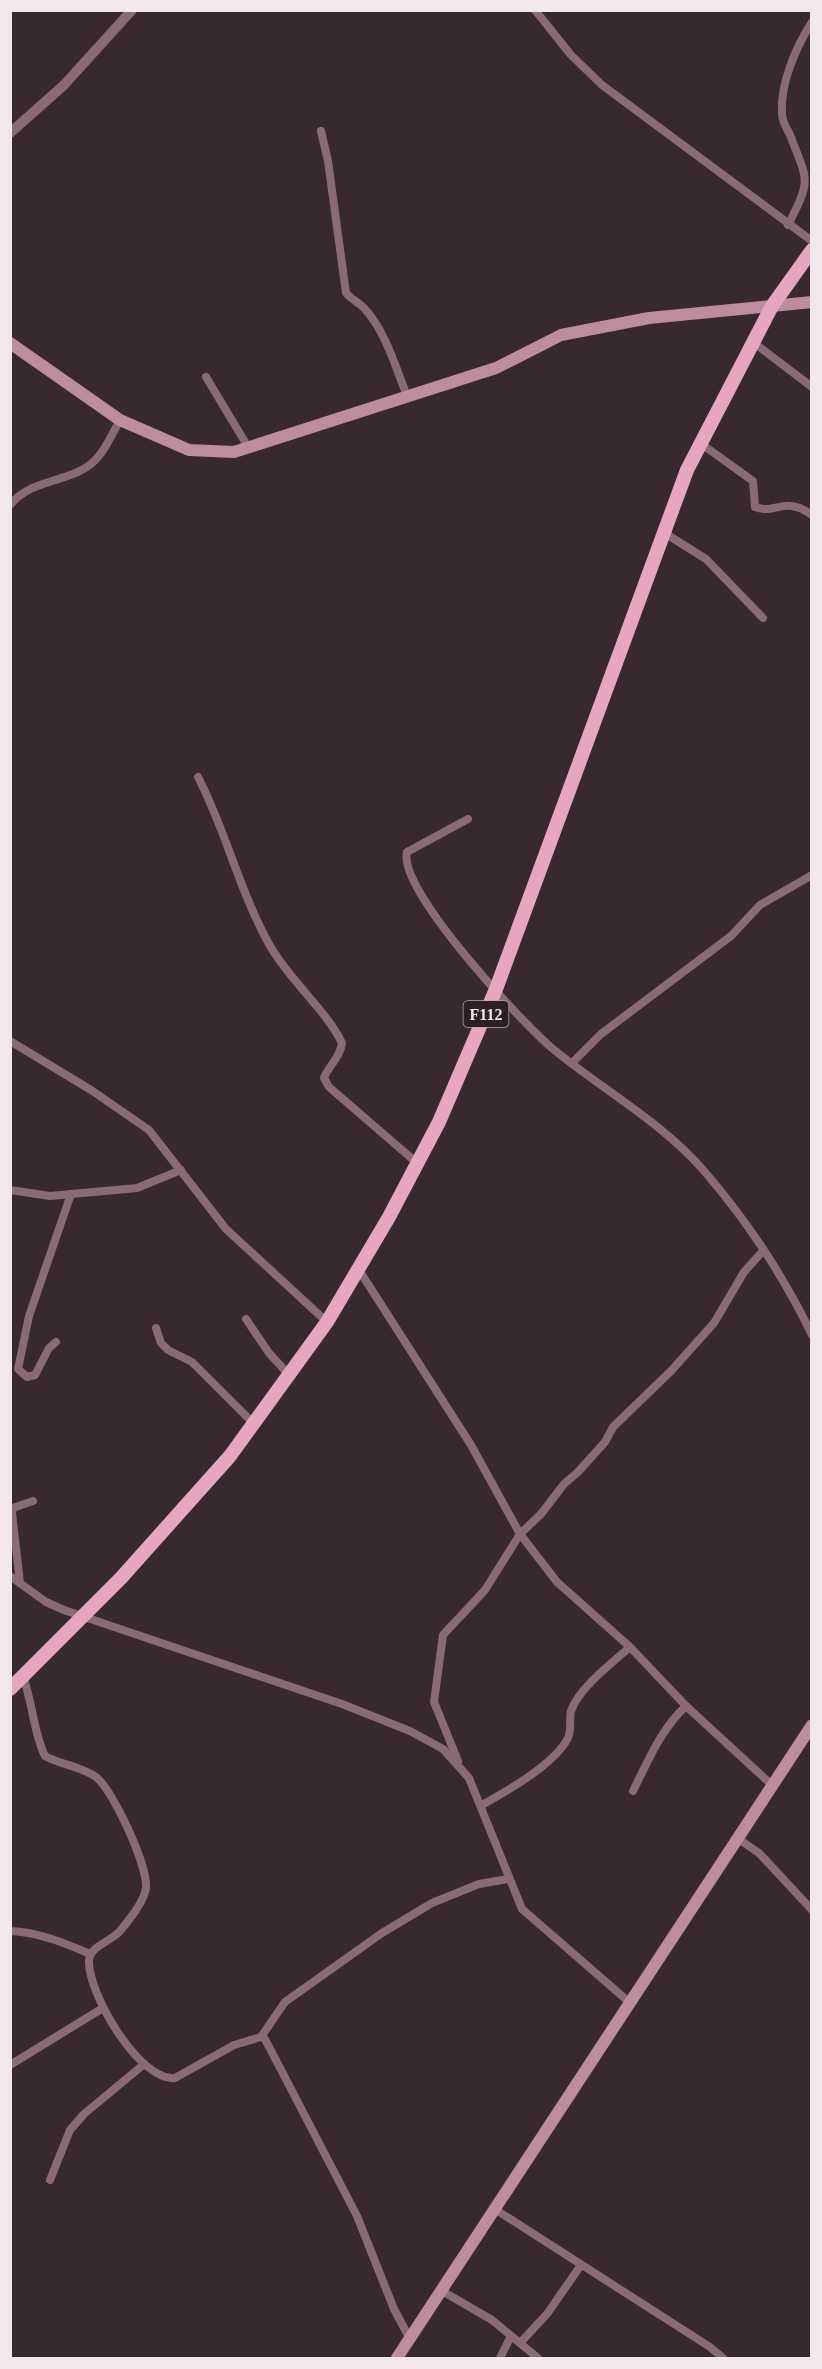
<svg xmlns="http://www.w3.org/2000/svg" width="822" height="2369" font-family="'Times New Roman',serif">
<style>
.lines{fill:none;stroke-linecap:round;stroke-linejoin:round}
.minor{stroke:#8a6a76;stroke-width:8}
.tertiary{stroke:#8a6a76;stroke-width:10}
.secondary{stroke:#be8c9f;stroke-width:12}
.primary{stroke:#e6a6bf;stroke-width:14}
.labels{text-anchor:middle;stroke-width:6;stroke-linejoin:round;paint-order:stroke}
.shield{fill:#2d1f24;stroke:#b7acaf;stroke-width:1.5}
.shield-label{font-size:16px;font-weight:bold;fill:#f2e8eb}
</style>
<rect width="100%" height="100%" fill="#37292e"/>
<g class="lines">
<g class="minor">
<path d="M535 10 571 55 602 85 812 241"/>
<path d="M321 131 328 161 346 293C351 299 358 302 364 308 385 330 396 368 407 396"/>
<path d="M788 225C812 178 808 182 790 135 787 129 782 121 782 114 780 83 796 47 812 22"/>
<path d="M754 343 812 387"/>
<path d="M206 377 248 447"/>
<path d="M700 443 753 481 755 507C777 515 784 495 812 515"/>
<path d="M10 505C32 478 69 483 92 463 104 453 112 434 120 420"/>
<path d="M663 532 706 559 763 618"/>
<path d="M198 777C226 831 239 890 269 944 288 979 327 1011 342 1043 340 1058 329 1065 324 1078L329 1087 417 1163"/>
<path d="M468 819 407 852C397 889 522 1023 553 1049 603 1090 662 1122 705 1172 747 1221 784 1277 812 1335"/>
<path d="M10 1041 91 1090 149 1130 226 1229 327 1322"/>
<path d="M573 1062 601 1034 731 936 760 905 812 875"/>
<path d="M10 1190 50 1196 137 1188 181 1170"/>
<path d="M359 1270 471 1445 520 1534 557 1582 630 1647 686 1706 772 1785"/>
<path d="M246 1319 269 1353 290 1376"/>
<path d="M156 1328 161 1343 168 1350 192 1362 254 1424"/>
<path d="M56 1342 49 1348 35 1375 27 1377 18 1369 29 1316 71 1194"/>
<path d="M10 1576 46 1602 64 1610 342 1704 410 1731 443 1749 469 1778 522 1909 629 2002"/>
<path d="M20 1583 12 1513 13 1508 33 1501"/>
<path d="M23 1677C33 1703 33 1732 45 1756 61 1765 81 1766 96 1777 113 1790 148 1866 146 1888 144 1902 129 1920 120 1931 112 1941 89 1946 89 1961 88 1994 140 2082 175 2078L234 2045 261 2037 285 2002 382 1933 432 1903 479 1884 508 1879"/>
<path d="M458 1761 434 1702 443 1635 485 1590 520 1534 541 1514 564 1484 578 1472 605 1442 613 1427 671 1371 714 1323 744 1272 763 1251"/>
<path d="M633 1791C648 1761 661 1729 686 1706"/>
<path d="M482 1805C507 1791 555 1764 568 1738 572 1729 569 1719 571 1711 578 1689 613 1662 630 1647"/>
<path d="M737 1838 759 1853 812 1910"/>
<path d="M10 1931C38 1932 65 1943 90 1954"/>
<path d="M261 2037 265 2039 357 2216 394 2309 410 2339"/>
<path d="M10 2065 103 2008"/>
<path d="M50 2180 70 2130 84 2114 143 2065"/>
<path d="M493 2208 710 2347 723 2358"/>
<path d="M442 2291 492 2320 538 2358"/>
<path d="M520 2343 547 2314 581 2265"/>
<path d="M500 2358 511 2336"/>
</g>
<path class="tertiary" d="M10 133 64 85 132 10"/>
<g class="secondary">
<path d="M10 343 120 420 189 450 234 452 496 368 561 335 649 318 812 302"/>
<path d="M397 2358 812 1725"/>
</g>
<path class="primary" d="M10 1689 121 1578 230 1456 327 1322 389 1217 439 1122 496 989 687 470 772 306 812 250"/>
</g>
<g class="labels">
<rect class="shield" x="463.5" y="1001" width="45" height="26" rx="4.5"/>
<g class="shield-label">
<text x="486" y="1020">F112</text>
</g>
</g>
<rect width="822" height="2369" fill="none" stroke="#f2e8eb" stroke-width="24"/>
</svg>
